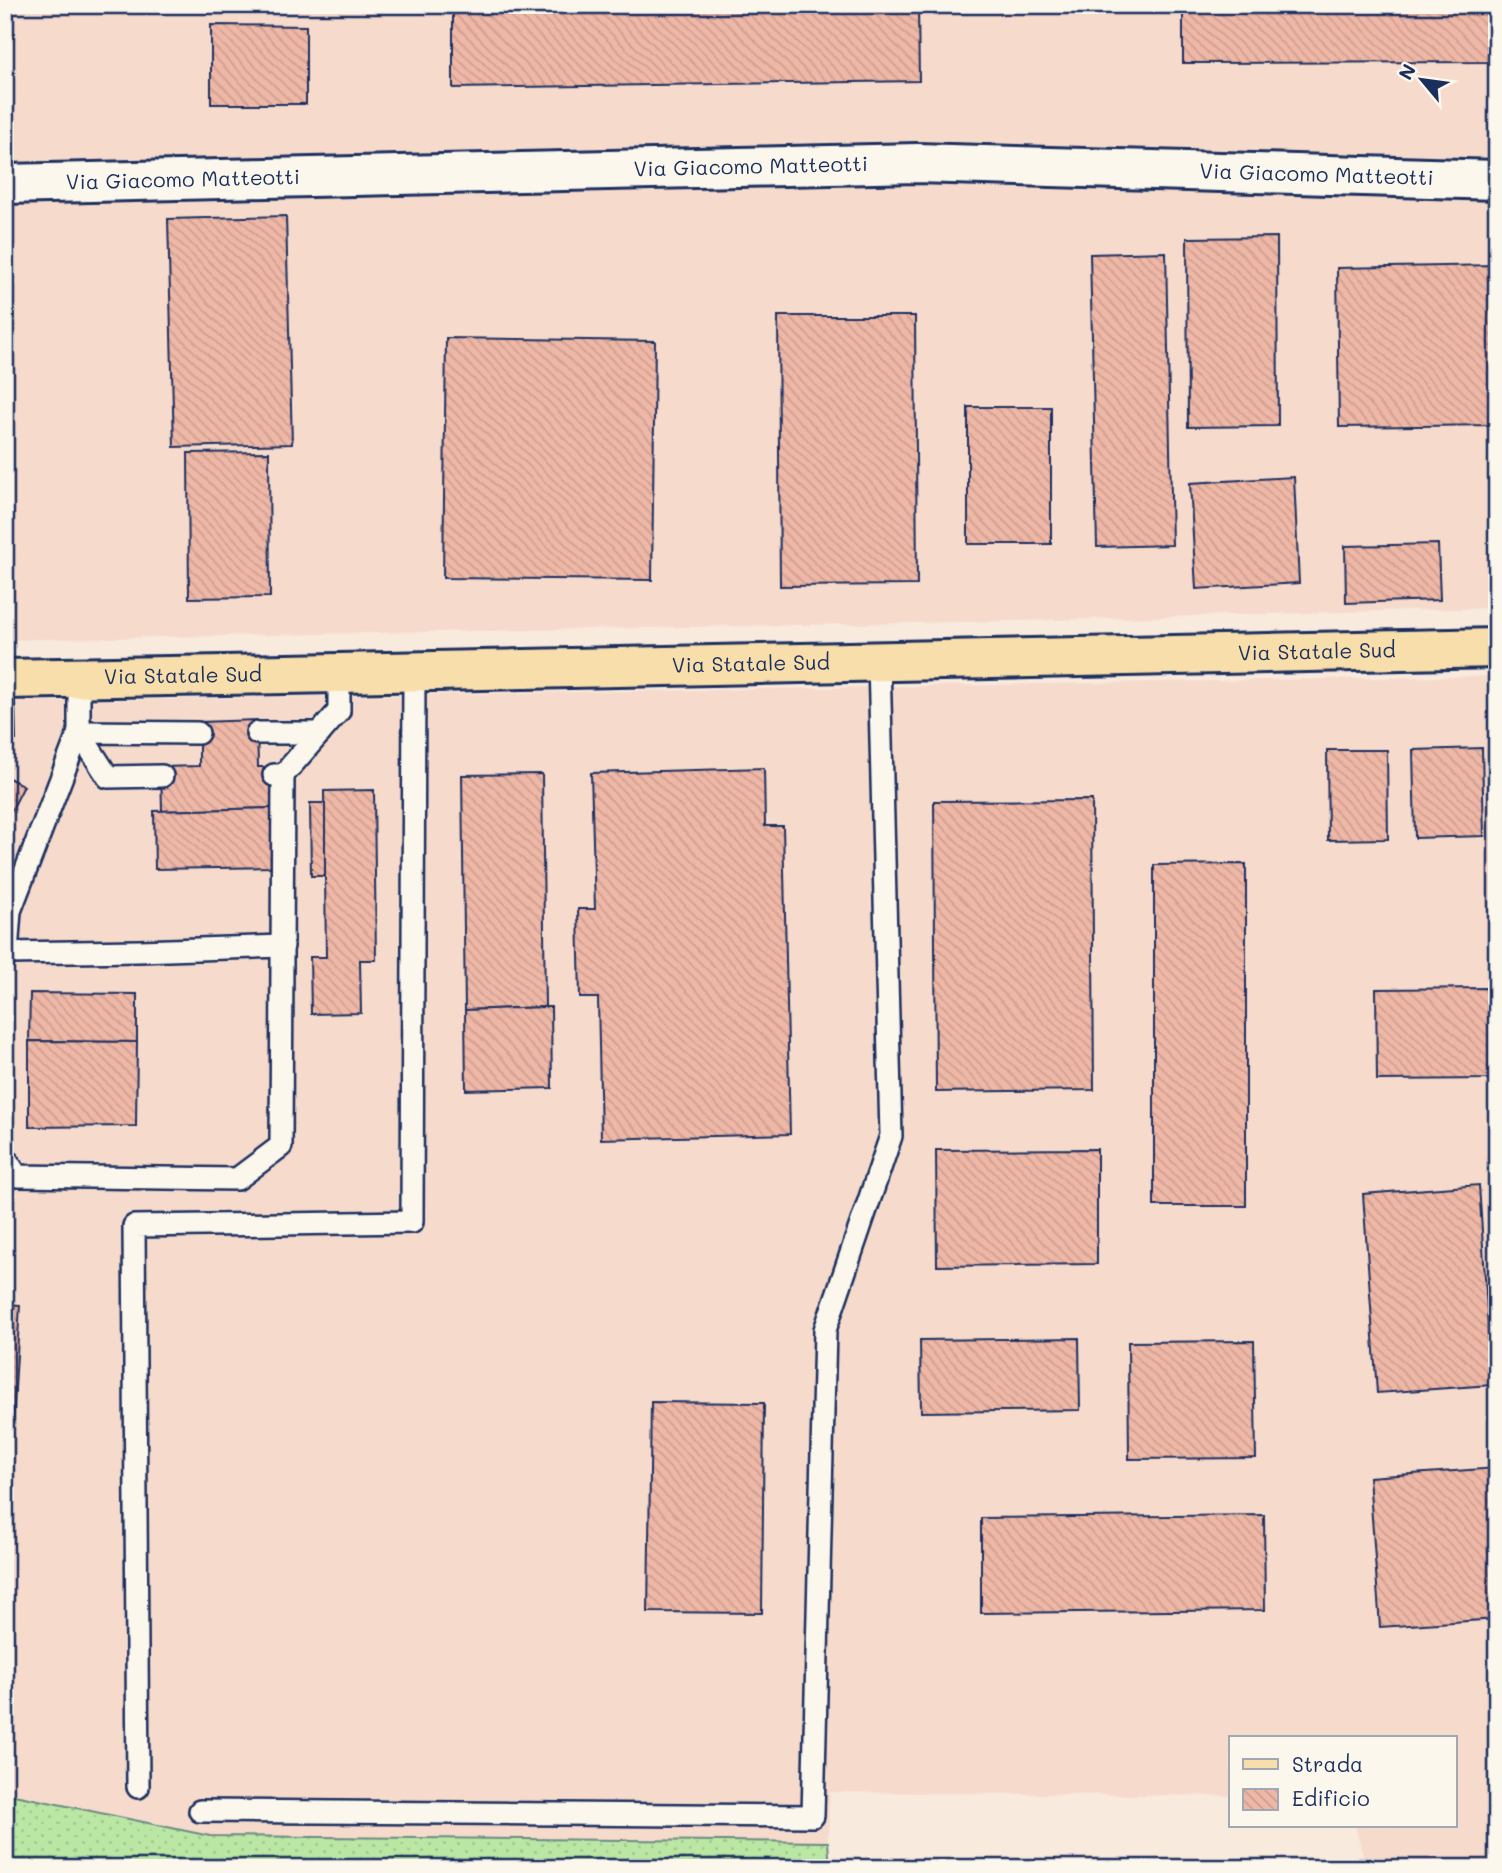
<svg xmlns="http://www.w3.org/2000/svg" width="1502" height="1873" font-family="Mali,sans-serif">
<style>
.built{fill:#f6dbcd}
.grass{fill:url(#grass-dots);stroke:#6b8b81;stroke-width:2}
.building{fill:url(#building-back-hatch);stroke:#1b2f5e;stroke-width:2}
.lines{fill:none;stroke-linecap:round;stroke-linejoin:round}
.lane-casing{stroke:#1b2f5e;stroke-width:26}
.street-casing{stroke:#1b2f5e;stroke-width:44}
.primary-casing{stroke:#1b2f5e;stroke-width:44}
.lane{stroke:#fbf7ec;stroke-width:21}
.street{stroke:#fbf7ec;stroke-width:38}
.primary{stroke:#f8deab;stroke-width:38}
.labels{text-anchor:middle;stroke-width:7;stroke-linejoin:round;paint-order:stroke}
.street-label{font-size:21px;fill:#1b2f5e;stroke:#fbf7ec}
</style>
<defs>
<pattern id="grass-dots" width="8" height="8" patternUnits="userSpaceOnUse" patternTransform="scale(1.75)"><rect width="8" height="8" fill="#bbe7a4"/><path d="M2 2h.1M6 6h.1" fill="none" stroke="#a0c690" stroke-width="1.8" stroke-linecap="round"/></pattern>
<pattern id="building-back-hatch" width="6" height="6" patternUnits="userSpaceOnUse" patternTransform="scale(1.75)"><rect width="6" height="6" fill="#efb7a6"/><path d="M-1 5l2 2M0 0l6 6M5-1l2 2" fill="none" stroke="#cc9e91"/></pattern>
</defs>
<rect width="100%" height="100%" fill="#f9eade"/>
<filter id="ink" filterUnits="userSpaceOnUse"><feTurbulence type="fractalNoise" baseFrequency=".0143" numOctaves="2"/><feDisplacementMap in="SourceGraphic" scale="14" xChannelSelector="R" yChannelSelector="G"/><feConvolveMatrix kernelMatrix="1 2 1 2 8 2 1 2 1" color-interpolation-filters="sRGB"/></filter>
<g filter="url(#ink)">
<g class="built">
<path d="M5 5H1497V608L1015 621 5 640Z"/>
<path d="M1497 676V1865L1477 1868H1366L1355 1826H1455V1738H1231V1796L830 1792 828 1842 210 1836 5 1793V702Z"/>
</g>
<path class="grass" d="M5 1793 210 1836 828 1842 830 1868H5Z"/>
<g class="building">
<path d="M453 5H918L919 81 453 88Z"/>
<path d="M1183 5H1497V62L1183 63Z"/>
<path d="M211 25 306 26V104H211Z"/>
<path d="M286 216 292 444 174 447 168 219Z"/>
<path d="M1277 237 1278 426 1188 427 1187 238Z"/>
<path d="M1166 252 1172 545 1097 547 1090 254Z"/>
<path d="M1497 265V425L1339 427 1337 268Z"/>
<path d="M778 316H915L917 585 780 586Z"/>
<path d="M446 338 655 341 652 580 443 578Z"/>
<rect x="968" y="407" width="83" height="137"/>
<path d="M269 452 270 597 189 598 188 453Z"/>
<path d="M1294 477 1299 583 1196 589 1190 483Z"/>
<path d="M1497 520V595H1496L1494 521Z"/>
<path d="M1438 544 1440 600 1346 603 1345 546Z"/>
<path d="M15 702 16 740H5V703Z"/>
<path d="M257 720 258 767H271L272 808 162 811 161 767 199 766V722Z"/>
<path d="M1482 748 1484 836 1415 838 1413 750Z"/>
<path d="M1327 750H1387L1388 839 1328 840Z"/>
<path d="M764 768 765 826H783L790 1134 601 1139 598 998H580L578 909H595L591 773Z"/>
<path d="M542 774 545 1007 465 1010 462 775Z"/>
<path d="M5 776 24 786 5 823Z"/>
<path d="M374 790 376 960H360L361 1013 311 1014 310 957H326L324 791Z"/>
<path d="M1092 800 1094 1090 936 1092 934 801Z"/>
<path d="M310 803H325V876H311Z"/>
<path d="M272 808 273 867 155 869 154 811Z"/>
<path d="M1246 864V1206H1154V865Z"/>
<path d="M1490 988V1079L1377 1080 1376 989Z"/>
<path d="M30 993 137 994V1042L29 1041Z"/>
<path d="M545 1007H551L552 1088 466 1090 465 1010Z"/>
<path d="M29 1041 137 1042 136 1126 29 1127Z"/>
<path d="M1097 1149V1264L937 1266 936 1150Z"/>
<path d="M1479 1185 1492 1385 1377 1393 1363 1194Z"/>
<path d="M5 1304 20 1305 13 1421H5Z"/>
<path d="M1079 1338 1080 1410 921 1412 920 1340Z"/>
<path d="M1254 1341 1256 1458 1129 1459 1128 1342Z"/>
<path d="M651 1402 764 1403 762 1613 648 1612Z"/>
<path d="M1497 1468V1619L1380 1627 1369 1477Z"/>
<path d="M1264 1515 1265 1610 981 1613V1518Z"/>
</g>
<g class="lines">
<defs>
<g id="lane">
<path d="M79 678V732L108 777 162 776"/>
<path d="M257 733H320"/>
<path d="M274 775H283L339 711V673"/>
<path d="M7 953 139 951 283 946"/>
<path d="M5 958 7 953 10 911 79 732 198 733"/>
<path d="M5 1157 17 1176 237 1179 281 1146 283 775"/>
<path d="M138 1787 134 1226 412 1222 414 671"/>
<path d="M200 1811 813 1816 825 1330 891 1136 879 661"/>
</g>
<g id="street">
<path id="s1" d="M5 184 917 163 1497 180"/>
</g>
<g id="primary">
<path id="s2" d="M5 679 339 673 1497 648"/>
</g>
</defs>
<use href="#lane" class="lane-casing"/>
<use href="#street" class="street-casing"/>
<use href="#primary" class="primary-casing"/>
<use href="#lane" class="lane"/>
<use href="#street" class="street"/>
<use href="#primary" class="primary"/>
</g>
</g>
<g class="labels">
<g class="street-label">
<text dy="7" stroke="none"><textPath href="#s1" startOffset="746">Via Giacomo Matteotti</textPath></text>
<text dy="7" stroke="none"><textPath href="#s1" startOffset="1312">Via Giacomo Matteotti</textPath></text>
<text dy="7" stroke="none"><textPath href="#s1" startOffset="178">Via Giacomo Matteotti</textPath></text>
<text dy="7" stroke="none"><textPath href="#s2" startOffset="1312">Via Statale Sud</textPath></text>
<text dy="7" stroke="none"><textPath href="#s2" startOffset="746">Via Statale Sud</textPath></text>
<text dy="7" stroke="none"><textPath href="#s2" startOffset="178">Via Statale Sud</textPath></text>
</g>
</g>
<rect width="1502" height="1873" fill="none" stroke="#fbf7ec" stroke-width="28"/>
<rect x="14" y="14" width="1474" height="1845" fill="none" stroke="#1b2f5e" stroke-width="2.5" filter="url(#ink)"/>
<rect x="1229" y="1736" width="228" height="91" fill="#fbf7ec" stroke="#a1a7b3" stroke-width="2"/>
<rect x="1243" y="1759" width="35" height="10" fill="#f8deab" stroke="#a1a7b3" stroke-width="2"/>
<text x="1292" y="1772" font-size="21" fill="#1b2f5e">Strada</text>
<rect x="1243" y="1789" width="35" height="21" fill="url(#building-back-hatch)" stroke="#a1a7b3" stroke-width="2"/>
<text x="1292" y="1806" font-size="21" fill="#1b2f5e">Edificio</text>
<g transform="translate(1422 80) rotate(299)" stroke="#fbf7ec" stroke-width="5" paint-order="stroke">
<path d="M0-5L12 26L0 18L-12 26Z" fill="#1b2f5e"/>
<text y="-10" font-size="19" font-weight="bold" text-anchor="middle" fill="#1b2f5e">N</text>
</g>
</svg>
